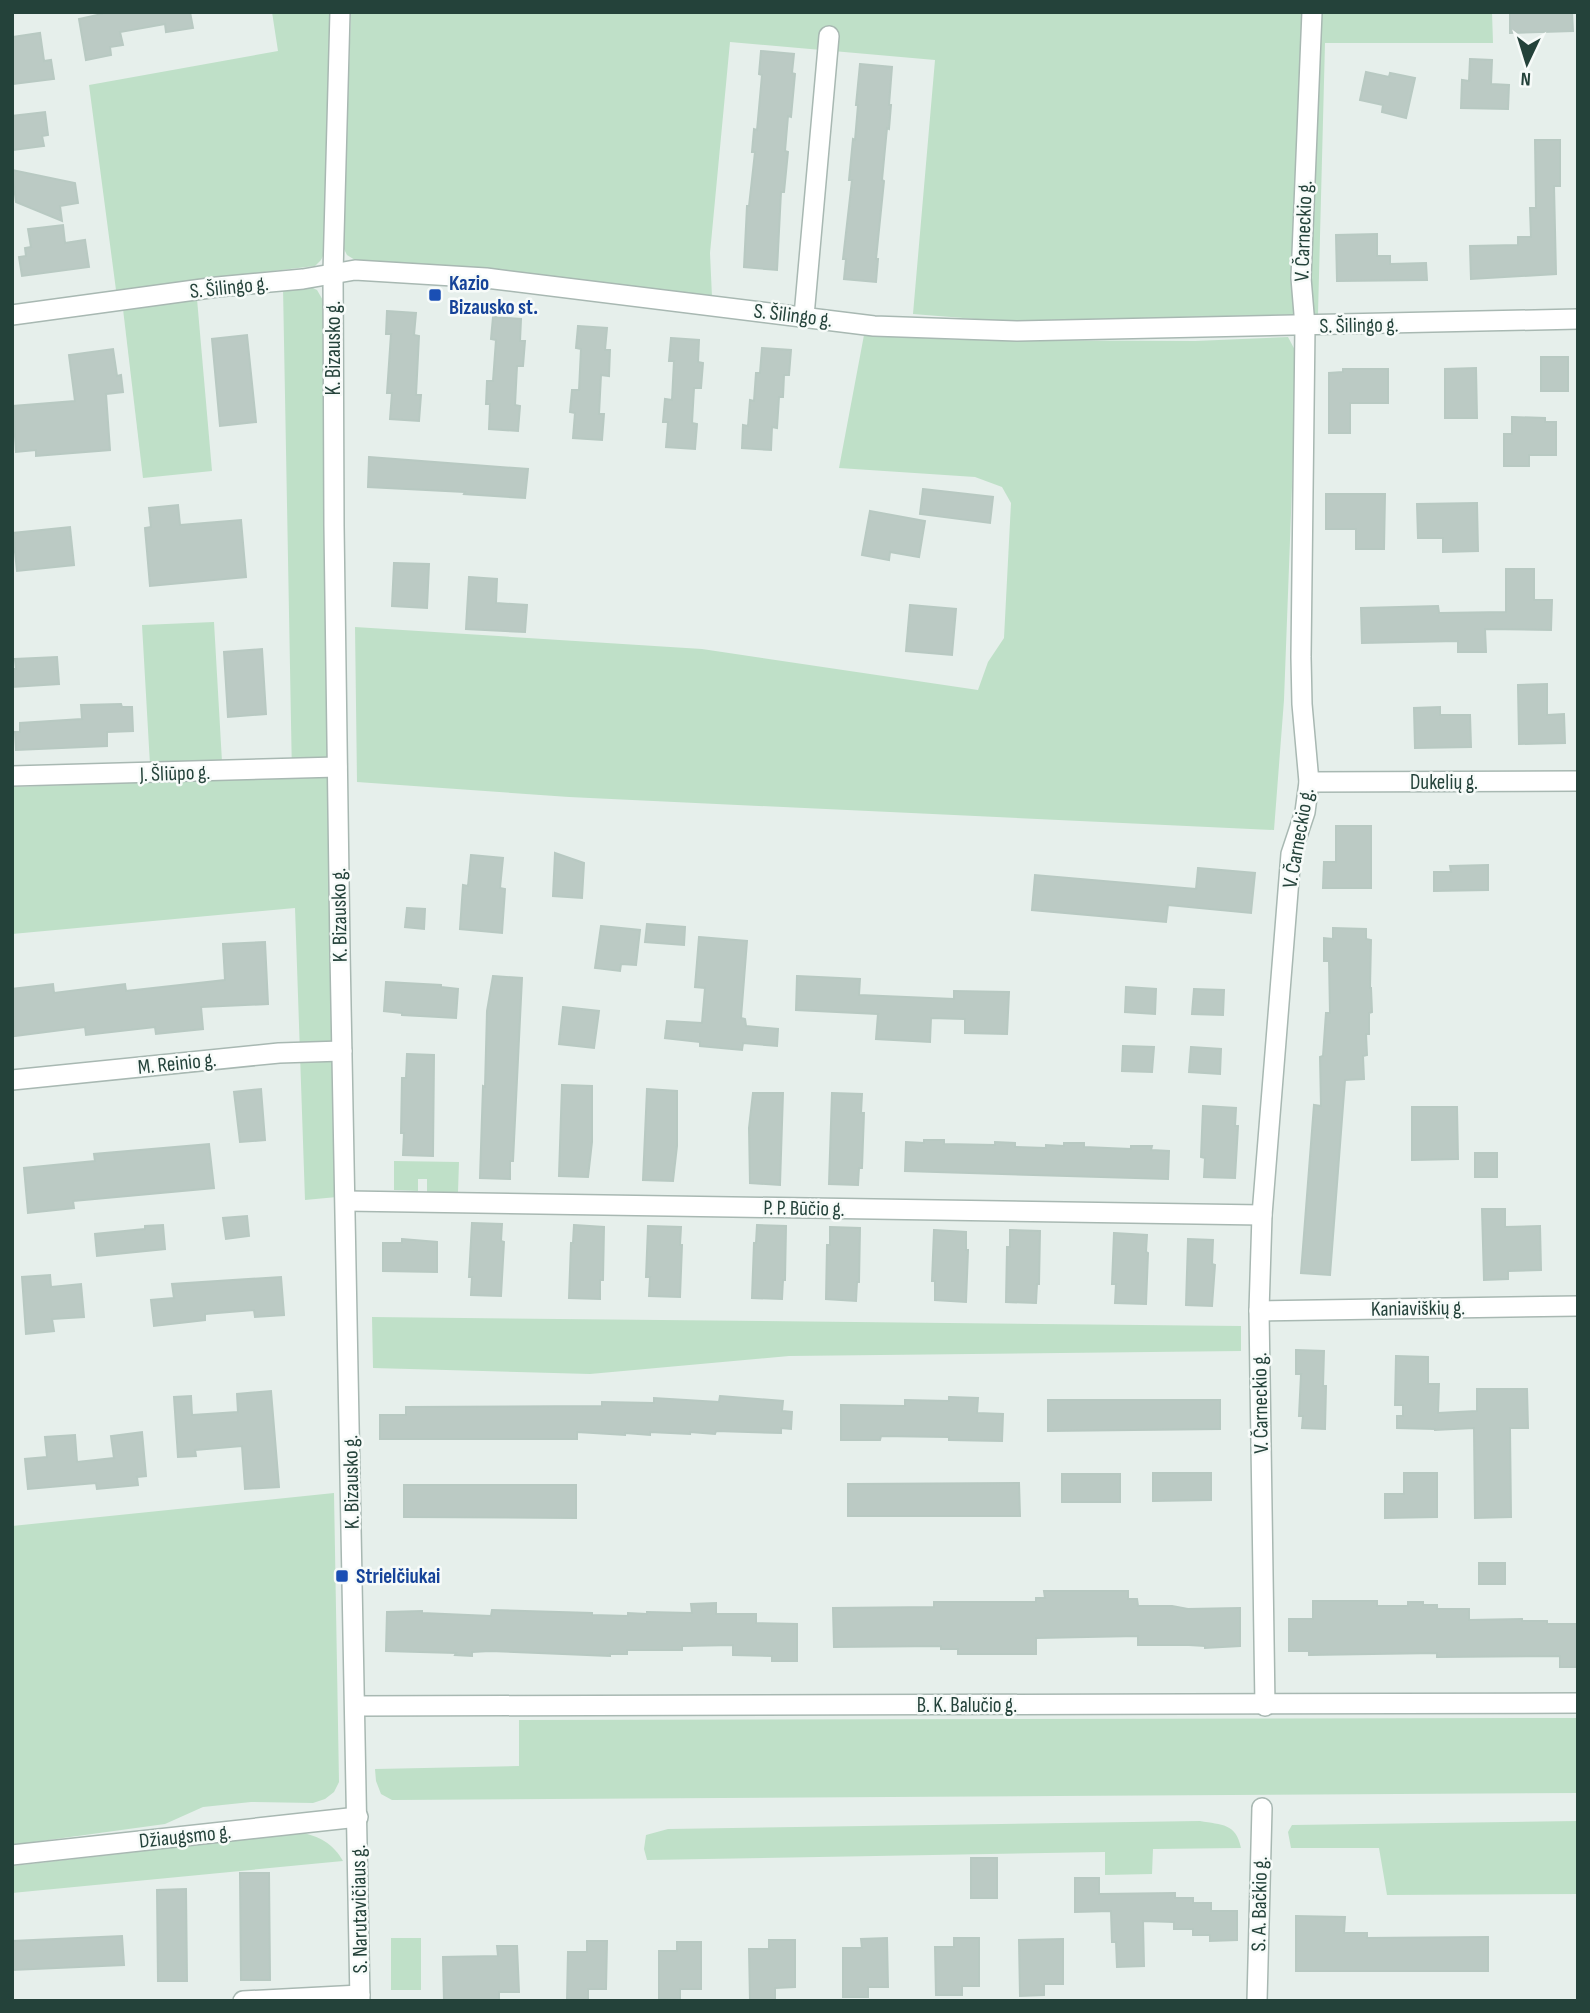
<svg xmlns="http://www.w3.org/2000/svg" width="1590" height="2013" font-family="'Sofia Sans Condensed',sans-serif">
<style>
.green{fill:#bfe0c8}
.building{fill:#bbcac4;stroke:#b8c9c2;stroke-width:2}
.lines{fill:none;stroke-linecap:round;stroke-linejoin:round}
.minor-casing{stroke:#a8b8b2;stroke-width:22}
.minor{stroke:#fff;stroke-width:19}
.transit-dot{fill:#1a4fb4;stroke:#f7fbf9;stroke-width:2.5}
.labels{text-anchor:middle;stroke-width:5;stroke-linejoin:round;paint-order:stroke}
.street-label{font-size:21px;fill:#24423a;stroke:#f7fbf9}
.transit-label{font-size:21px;font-weight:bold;fill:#164399;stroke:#f7fbf9;text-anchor:start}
</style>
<rect width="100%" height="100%" fill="#e6efeb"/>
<g class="green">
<path d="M272 12H332L324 254 321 260 315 266 116 290 89 85 278 51Z"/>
<path d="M351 12H1492L1493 43H1325L1318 314 1001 321 913 314 935 60 730 42 710 253 712 297 499 271 355 260 347 255 343 247Z"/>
<path d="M307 285 317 290 324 302 328 513 327 747 337 1197 305 1200 295 908 12 934V787L151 782 142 625 214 622 223 779 292 776 283 287Z"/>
<path d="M197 299 212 471 143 478 123 309Z"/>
<path d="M864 335 963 340 1195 341 1288 337 1297 354 1284 700 1274 830 569 797 357 782 355 627 702 649 978 690 988 662 1004 638 1011 503 1002 487 975 477 839 468Z"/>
<path d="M394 1161 459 1162 458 1192H427V1179H418V1191L394 1190Z"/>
<path d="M372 1317 1241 1326V1351L789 1356 590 1374 373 1368Z"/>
<path d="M334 1493 339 1782 334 1792 325 1799 313 1803 251 1802 203 1807 165 1824 12 1845V1526Z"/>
<path d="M1578 1718V1793L392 1800 381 1794 376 1781 375 1769 519 1766V1720Z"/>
<path d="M1200 1821C1222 1825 1236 1823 1241 1848L1153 1849 1152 1874 1105 1875V1852L647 1860 644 1849 646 1835 668 1829Z"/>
<path d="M1578 1821V1894L1387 1895 1379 1848H1291L1288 1832 1292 1825Z"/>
<path d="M304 1833C322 1838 333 1844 343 1861L12 1893V1866Z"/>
<rect x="391" y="1938" width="30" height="52"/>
</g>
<g class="building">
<path d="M102 12H190L193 28 166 32 165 24 120 32 123 45 110 47 111 55 86 60 79 19 102 14Z"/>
<path d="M1510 12H1572L1573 31 1510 33Z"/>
<path d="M40 33 44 61 51 60 54 79 12 84V37Z"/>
<path d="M761 51 794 54 792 73 795 74 791 117 788 116 785 151 788 152 784 192H781L777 270 744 267 747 206H749L755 152H752L754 129 757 130 762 75 759 74Z"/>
<path d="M1470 59 1492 60 1491 84 1509 85 1508 109 1461 108 1462 80 1469 81Z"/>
<path d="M860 64 892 67 889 105H891L889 129 887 128 882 180 884 181 876 259H878L876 282 844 279 846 259H843L852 180H849L853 139 855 140 858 105H856Z"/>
<path d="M1366 72 1389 77 1390 73 1415 78 1406 118 1382 112 1383 105 1360 100Z"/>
<path d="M45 112 48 135 42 136 44 146 12 150V116Z"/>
<path d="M1535 140H1560V186H1554L1556 274 1471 279 1470 246 1518 245V237H1531L1530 208H1536Z"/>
<path d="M12 170 75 183 78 203 60 206 62 221 16 202Z"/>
<path d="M63 225 65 243 85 240 89 267 22 276 19 257 26 256 25 248 31 247 28 229Z"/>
<path d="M1377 234V256H1390V264L1426 263 1427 280 1337 281 1336 235Z"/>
<path d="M387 311 416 313 414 335 419 336 416 395H421L419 421 390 419 392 393H387L391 334H386Z"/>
<path d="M493 317 521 319 520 341H525L523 366H517L515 405 520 406 518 431 489 429 490 404H486L487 381H493L496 340 491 339Z"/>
<path d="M578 326 607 328 605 350H610L609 376 601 375 599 414H604L602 440 573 438 575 413 570 412 572 390H579L581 349 576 348Z"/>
<path d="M247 335 256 422 220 426 212 339Z"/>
<path d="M671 338 699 340 698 362 703 363 701 388H694L692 423 697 424 695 449 666 447 668 422H663L665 399 672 400 674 361H669Z"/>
<path d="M762 348 791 350 789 375H784L783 397H779L777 428 772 427 771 450 742 448 743 425 748 426 750 400 754 401 756 373H760Z"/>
<path d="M113 349 117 376 121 375 123 392 106 394 110 450 36 456V450L16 452 13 406 75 401 69 355Z"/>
<rect x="1541" y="357" width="27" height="34"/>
<path d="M1476 368 1477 418H1445V369Z"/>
<path d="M1343 369H1388V403H1350V433H1329V373L1343 372Z"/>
<path d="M1512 417 1545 418V422H1556V455H1529V466H1504V434H1512Z"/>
<path d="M369 457 528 469 525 498 464 494 465 492 368 487Z"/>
<path d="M923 489 993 497 990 523 920 514Z"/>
<path d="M1326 494H1385L1384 549H1356V529H1326Z"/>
<path d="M1477 503 1478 551 1443 552V538H1418L1417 504Z"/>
<path d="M178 505 180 525 241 520 246 577 150 586 145 528 151 527 149 508Z"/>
<path d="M870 511 925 521 919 557 890 552 889 560 862 555Z"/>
<path d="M70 527 74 565 17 571 13 533Z"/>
<path d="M394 563 429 564 427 608 392 606Z"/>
<path d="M1506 569H1534V600H1552L1551 630 1485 629 1486 652H1458V641L1362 643 1361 608 1438 606 1439 613 1506 612Z"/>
<path d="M469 577 497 579 496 603 527 605 525 632 466 629Z"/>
<path d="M910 605 956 609 952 655 906 651Z"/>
<path d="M262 649 266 714 228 717 224 652Z"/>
<path d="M57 657 59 684 12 687V669H16L15 659Z"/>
<path d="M1547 684V715L1564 714 1565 743 1519 744 1518 685Z"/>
<path d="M121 704 122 707H132L133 731 107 732V746L16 750 15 732H20V723L82 719 81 705Z"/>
<path d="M1440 707V715H1470L1471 747 1415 748 1414 708Z"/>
<path d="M1336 826H1371V888H1323L1324 862H1336Z"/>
<path d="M555 853 584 863 582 898 553 896Z"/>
<path d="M471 855 503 858 500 888 505 889 502 933 460 929 463 885 468 886Z"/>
<path d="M1488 865V890L1434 891V872H1451L1450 866Z"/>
<path d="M1198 868 1255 873 1251 913 1168 905 1166 922 1032 910 1035 875 1196 889Z"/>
<path d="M407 908 425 909 424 929 405 927Z"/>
<path d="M647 924 685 927 684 945 645 942Z"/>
<path d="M601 926 640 930 636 965 621 964 620 971 595 968Z"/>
<path d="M1333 928 1366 929V939L1371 940 1370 988H1371L1372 1012 1369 1013V1034H1366L1367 1055 1363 1056 1364 1079 1345 1080 1330 1275 1301 1273 1314 1105 1321 1106 1320 1057 1323 1056 1326 1013H1330L1329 961H1324V938L1333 939Z"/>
<path d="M699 937 747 941 741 1018 745 1019 746 1026 778 1029 777 1046 743 1043 742 1050 700 1046V1042L665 1038 667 1021 702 1023 705 988 695 987Z"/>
<path d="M265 942 268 1004 201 1007 203 1029 156 1034 155 1027 86 1035 85 1027 14 1036 12 989 53 984 54 993 125 984 126 991 225 980 223 944Z"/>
<path d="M493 976 522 978 513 1161H510V1179L480 1178 483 1086 485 1087 487 1011Z"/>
<path d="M797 976 860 979 859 995 954 999V991L1009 992 1007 1034 965 1033V1019L931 1018 930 1042 876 1039 878 1014 796 1010Z"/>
<path d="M386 982 441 985V987L458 989 456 1018 402 1015V1013L384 1011Z"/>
<path d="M1126 987 1156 989 1155 1014 1125 1012Z"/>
<path d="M1194 989 1224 990 1223 1015 1192 1014Z"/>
<path d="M563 1007 599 1011 594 1048 559 1044Z"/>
<path d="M1123 1046 1154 1047 1152 1072 1122 1071Z"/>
<path d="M1191 1047 1221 1049 1220 1074 1189 1072Z"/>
<path d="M407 1054 434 1055 433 1156 403 1155 404 1133H401L402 1078H406Z"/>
<path d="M562 1085 592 1086V1142L588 1177 559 1176Z"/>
<path d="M261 1089 265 1140 240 1142 234 1092Z"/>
<path d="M647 1089 677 1091V1146L673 1181 643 1180Z"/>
<path d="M753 1093H783L780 1185 750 1183 749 1128Z"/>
<path d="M832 1093 862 1094 861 1113H864L862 1168H859L858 1185 829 1184Z"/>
<path d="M1203 1106 1236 1108 1235 1126H1238L1235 1178 1204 1177 1205 1158 1201 1157Z"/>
<path d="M1412 1107H1457L1458 1159 1412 1160Z"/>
<path d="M924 1140H944V1144L995 1145V1142L1015 1143V1147L1046 1148V1145L1064 1146V1143H1084V1147L1131 1149V1146H1152L1151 1150 1169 1151 1168 1179 905 1171 906 1142 924 1143Z"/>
<path d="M209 1144 214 1188 73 1201 74 1208 28 1213 24 1168 95 1161 94 1154Z"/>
<rect x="1475" y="1153" width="22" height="24"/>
<path d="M1482 1209H1505V1227L1540 1226 1541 1270 1508 1271V1279L1484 1280Z"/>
<path d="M247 1216 249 1236 226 1239 223 1218Z"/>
<path d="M472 1223 502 1224 501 1241 504 1242 501 1296 471 1295 472 1277H469Z"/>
<path d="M163 1225 165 1249 97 1256 95 1234 145 1229V1226Z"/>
<path d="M574 1225 604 1227 603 1280H600V1299L569 1298 571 1243H573Z"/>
<path d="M757 1225 786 1226 785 1280H783L782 1299 752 1298 754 1243H756Z"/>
<path d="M648 1226 681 1227 680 1245H682L680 1297 649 1296 650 1277H646Z"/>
<path d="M830 1227 860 1228 859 1282H857L856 1301 826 1299 827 1245H830Z"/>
<path d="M934 1230 966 1232V1250H968L966 1302 935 1300V1281H932Z"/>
<path d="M1010 1230 1040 1231 1039 1284H1037L1036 1303 1006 1302 1007 1247H1010Z"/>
<path d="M1114 1233 1147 1235 1146 1252 1148 1253 1146 1304 1115 1303 1116 1284H1112Z"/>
<path d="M402 1239 437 1242V1272L383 1271V1243H402Z"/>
<path d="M1188 1239 1213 1240 1212 1264 1215 1265 1212 1306 1186 1305Z"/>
<path d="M50 1275 51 1287 81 1284 84 1317 52 1319 54 1331 26 1334 22 1277Z"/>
<path d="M281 1277 284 1315 255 1317 254 1310 205 1314V1320L154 1326 151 1300 174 1298 172 1284Z"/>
<path d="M1296 1350 1324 1351 1323 1386H1326L1325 1429 1302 1428 1303 1416H1299L1301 1374H1296Z"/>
<path d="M1396 1356 1428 1357V1384H1439L1438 1413 1477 1411V1389H1527L1528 1428H1510L1511 1517 1475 1518 1474 1428 1435 1430V1429L1397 1428V1416H1403V1405H1395Z"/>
<path d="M271 1391 279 1487 245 1489 242 1446 195 1450 196 1456 178 1457 174 1397 191 1396 192 1415 238 1412 237 1394Z"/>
<path d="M720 1396 783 1401 782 1411 792 1412 791 1429 781 1428V1433L716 1431 715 1434 690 1432V1434L650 1432V1435L625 1433V1435L577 1432V1439H380V1415H406V1407L602 1406V1402L654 1403V1398L719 1402Z"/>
<path d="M949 1397 978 1398 977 1413 1003 1414 1002 1441 949 1440V1437L881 1436 880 1440H841V1405L905 1406V1400L949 1401Z"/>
<path d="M1048 1400H1220V1429L1048 1431Z"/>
<path d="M142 1432 146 1476 137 1477 138 1485 97 1489 96 1483 28 1489 25 1459 47 1457 45 1437 75 1435 77 1462 114 1458 111 1436Z"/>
<path d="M1153 1473H1211V1500L1153 1501Z"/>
<path d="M1404 1473H1437V1517L1385 1518V1494H1404Z"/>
<rect x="1062" y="1474" width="58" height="28"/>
<path d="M1019 1483 1020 1516H848V1484Z"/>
<path d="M404 1485H576V1518L404 1517Z"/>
<rect x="1479" y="1563" width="26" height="21"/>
<path d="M1044 1591H1128V1599H1137L1138 1606H1172L1188 1609 1240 1608V1646L1205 1648V1646L1189 1645H1138V1636L1036 1638V1654H958V1649H941V1646L834 1647 833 1608 934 1607V1602H1036V1598H1045Z"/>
<path d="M1313 1601H1377V1606H1408V1602H1423V1605H1437V1609H1469V1620L1522 1619V1621H1547V1624H1578V1667H1560V1656L1437 1657V1653L1309 1655V1651H1289V1619H1313Z"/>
<path d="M716 1603V1614H756V1623L797 1624V1661H772V1656L733 1655V1645L682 1646V1650H627V1654H610V1656L490 1651 472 1652V1656L455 1655 456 1653 386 1651 387 1612 422 1611V1613L491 1616 492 1610 592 1613V1615L628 1616V1613L647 1614V1612L692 1613 691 1604Z"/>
<rect x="971" y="1858" width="26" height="40"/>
<path d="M240 1873H269L270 1980H241Z"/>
<path d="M1075 1878H1099V1894L1175 1893V1898H1193V1903H1211V1911H1237V1940L1210 1941V1935H1193V1929H1174V1922L1143 1921 1144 1966 1117 1967 1116 1942H1112L1111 1911 1075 1912Z"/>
<path d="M186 1889 187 1981H158L157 1890Z"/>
<path d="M1296 1916 1345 1917 1344 1933H1367V1938L1488 1937V1971H1296Z"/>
<path d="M122 1936 124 1965 12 1970V1941Z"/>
<path d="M887 1938 888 1987H868V1997H843V1948H862L861 1939Z"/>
<path d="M954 1938H979V1986H962V1995H936L935 1947H954Z"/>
<path d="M1063 1939V1984H1044V1995L1020 1996 1019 1940Z"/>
<path d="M769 1940H795V1987L775 1988V2000H750L749 1949H769Z"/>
<path d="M587 1941H607L606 1989H588V2001H567L568 1952H587Z"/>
<path d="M677 1942H701V1989H680V2000L659 1999V1951H677Z"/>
<path d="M497 1946H517L519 1992H499V2001H444L443 1957 498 1956Z"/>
</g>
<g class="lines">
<defs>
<g id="minor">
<path d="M340 12 333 273 334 526 340 952 360 2001"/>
<path d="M12 315 217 287 303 279 355 270 486 278 874 326 1017 331 1578 319"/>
<path d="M804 316 829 36"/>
<path d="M12 776 337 767"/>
<path d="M1309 782 1578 781"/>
<path d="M12 1080 279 1053 342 1051"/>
<path d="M346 1201 1262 1215"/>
<path d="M1259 1311 1578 1306"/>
<path d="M356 1706 1578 1703"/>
<path d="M1265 1706 1259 1311 1262 1215 1291 854 1305 812 1309 782 1302 704 1301 657 1305 326 1301 278 1312 12"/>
<path d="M12 1855 358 1817"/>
<path d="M243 2001 360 1995"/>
<path d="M1257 2001 1262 1808"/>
</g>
</defs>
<use href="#minor" class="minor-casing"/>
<use href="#minor" class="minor"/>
</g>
<g class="transit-dot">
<rect x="428" y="288" width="14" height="14" rx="3.5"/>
<rect x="335" y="1569" width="14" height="14" rx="3.5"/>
</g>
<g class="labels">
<g class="street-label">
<text transform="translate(1303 231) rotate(-88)" y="7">V. Čarneckio g.</text>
<text transform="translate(229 287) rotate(-6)" y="7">S. Šilingo g.</text>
<text transform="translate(793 315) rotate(7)" y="7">S. Šilingo g.</text>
<text transform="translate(1359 325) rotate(-1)" y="7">S. Šilingo g.</text>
<text transform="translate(333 348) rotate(-90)" y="7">K. Bizausko g.</text>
<text transform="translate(175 773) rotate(-2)" y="7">J. Šliūpo g.</text>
<text x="1444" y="789">Dukelių g.</text>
<text transform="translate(1298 838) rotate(-80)" y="7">V. Čarneckio g.</text>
<text transform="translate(339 915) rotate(-91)" y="7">K. Bizausko g.</text>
<text transform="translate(177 1063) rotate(-6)" y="7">M. Reinio g.</text>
<text transform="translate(804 1208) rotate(1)" y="7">P. P. Būčio g.</text>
<text transform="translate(1418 1308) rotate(-1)" y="7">Kaniaviškių g.</text>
<text transform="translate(1260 1403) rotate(-91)" y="7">V. Čarneckio g.</text>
<text transform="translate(351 1482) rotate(-91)" y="7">K. Bizausko g.</text>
<text x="967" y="1712">B. K. Balučio g.</text>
<text transform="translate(185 1836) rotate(-6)" y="7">Džiaugsmo g.</text>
<text transform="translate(1259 1904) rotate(-89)" y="7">S. A. Bačkio g.</text>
<text transform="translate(359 1909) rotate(-91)" y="7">S. Narutavičiaus g.</text>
</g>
<g class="transit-label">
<text x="449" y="290">Kazio<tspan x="449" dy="24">Bizausko st.</tspan></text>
<text x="356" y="1583">Strielčiukai</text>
</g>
</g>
<rect width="1590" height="2013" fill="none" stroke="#24423a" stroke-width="28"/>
<g transform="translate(1527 63) rotate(184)" stroke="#f7fbf9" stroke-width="5" paint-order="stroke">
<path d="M0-5L12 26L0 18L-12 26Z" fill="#24423a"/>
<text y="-10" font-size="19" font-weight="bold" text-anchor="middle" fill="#24423a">N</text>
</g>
</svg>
